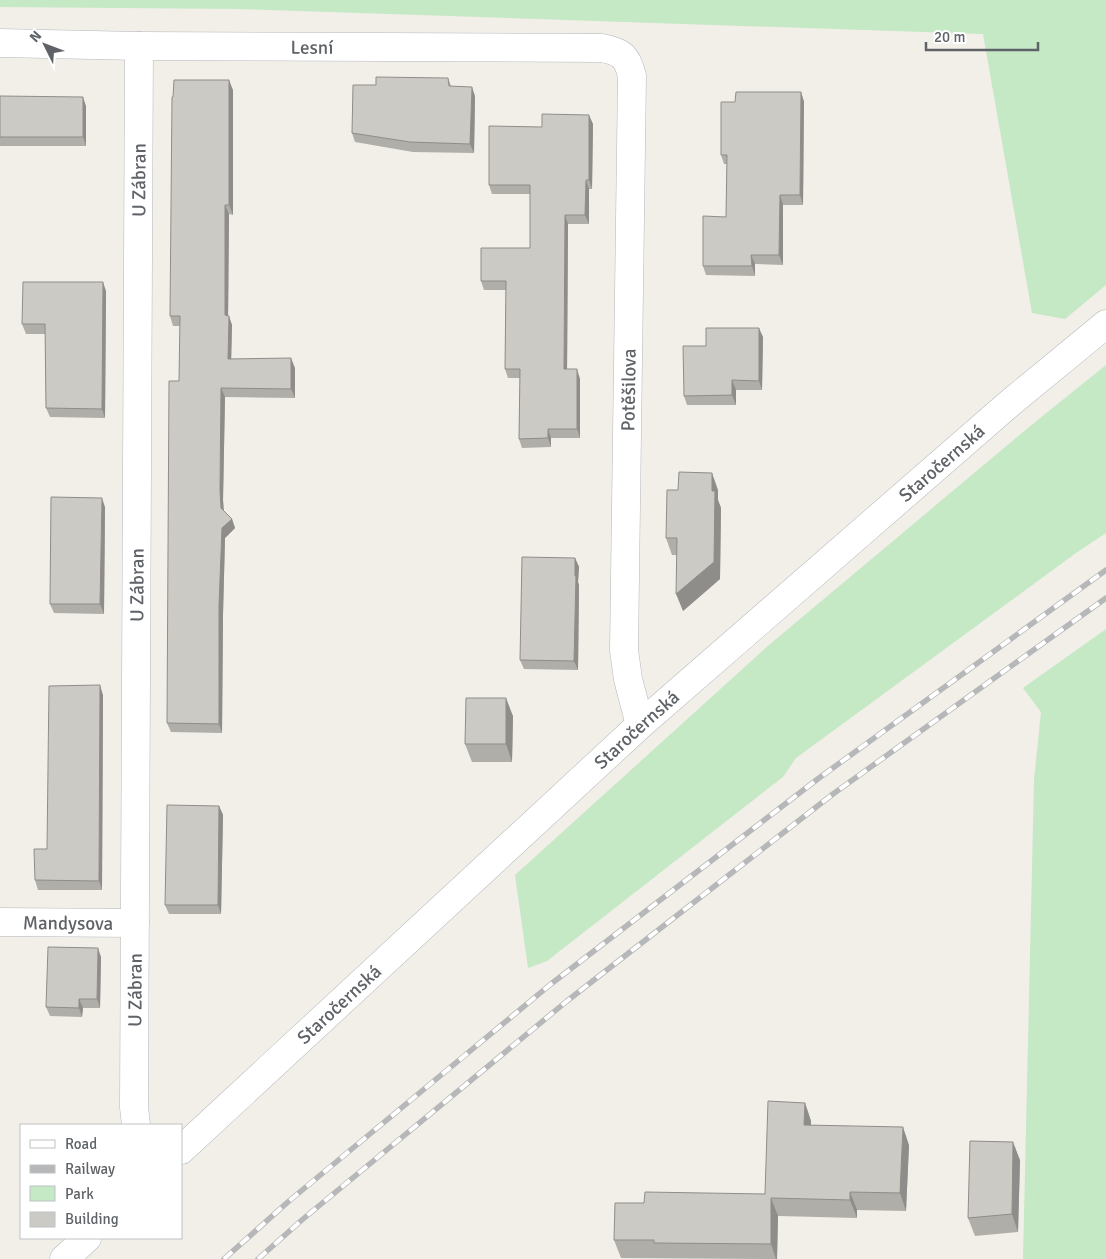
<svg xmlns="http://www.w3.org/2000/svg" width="1106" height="1259" font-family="Signika,sans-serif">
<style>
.green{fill:#c5e8c5}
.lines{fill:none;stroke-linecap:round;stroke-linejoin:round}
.street-casing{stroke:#b5b8bc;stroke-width:29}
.secondary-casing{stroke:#b6babf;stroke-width:29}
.street{stroke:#fff;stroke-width:28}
.secondary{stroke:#fff;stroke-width:28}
.rail-casing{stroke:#b6b7b8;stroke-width:5.5}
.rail{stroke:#fff;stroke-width:4;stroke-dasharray:11;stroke-linecap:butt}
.wall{fill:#afaea9}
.shaded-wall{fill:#8f8d8a}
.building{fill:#cccac5;stroke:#8f8d8a}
.labels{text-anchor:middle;stroke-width:4;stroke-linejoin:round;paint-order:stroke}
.street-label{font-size:19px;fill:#5f6368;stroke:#fff}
</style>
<rect width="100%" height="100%" fill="#f1efe8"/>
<g class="green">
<path d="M0 0H1106V285L1065 319 1032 313 983 34 239 9 0 7Z"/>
<path d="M1106 365V533L1076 553 796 758 783 777 547 961 528 968 515 875 769 645 1029 427Z"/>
<path d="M1106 629V1259H1023L1034 780 1041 712 1023 688Z"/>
</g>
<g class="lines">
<defs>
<g id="street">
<path id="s1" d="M0 43 139 46 602 48C622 52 627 56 632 76L624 650 628 679 640 725"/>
<path id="s2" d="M0 922 135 923"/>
<path id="s3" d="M136 1125 134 1107 139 46"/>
</g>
<g id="secondary">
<path id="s4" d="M181 1150 640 725 1010 403 1106 324"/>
<path d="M64 1259 87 1238"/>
</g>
</defs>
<use href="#street" class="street-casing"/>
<use href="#secondary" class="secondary-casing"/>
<use href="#street" class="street"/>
<use href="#secondary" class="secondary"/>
<defs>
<g id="rail">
<path d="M224 1259 289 1201 551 984 819 778 1106 570"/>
<path d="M258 1259 303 1219 567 1001 833 794 1106 598"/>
</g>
</defs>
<use href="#rail" class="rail-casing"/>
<use href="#rail" class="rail"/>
</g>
<g class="wall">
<path d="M448 78 451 86 475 96 474 153 413 152 355 142 352 133 376 85Z"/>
<path d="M233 90V215L229 214 228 315 232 325 231 359 295 368V398L225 397 223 500 224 511 232 519 235 528 225 538 223 614 222 733 171 732 167 723 179 381 180 326H173L170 316Z"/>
<path d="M801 92 804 102 803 205H783V265L755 264V276L706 275 703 266 726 217 727 164H724L721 155 735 102Z"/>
<path d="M0 96 86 106V146H0Z"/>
<path d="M593 124 592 189H589V224H568L567 369 580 379V438H551V447L522 448 519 439 520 378H508L505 369 506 290H484L481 281 530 248V194H492L489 185 542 127Z"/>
<path d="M106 291 105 418 50 417 46 408 45 334H26L22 324Z"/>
<path d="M763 337 762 390H736V405H687L684 396 706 346Z"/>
<path d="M718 490V500L721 508 720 579 683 611 677 555H672L666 538Z"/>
<path d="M105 507 104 614 54 613 50 604Z"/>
<path d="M575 558 579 567 578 582 579 585 578 670 524 669 520 660Z"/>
<path d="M103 695 102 890H38L35 880Z"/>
<path d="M513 716 512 762H472L465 744Z"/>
<path d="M219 806 223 815 221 914H169L165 905Z"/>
<path d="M101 957 100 1008H83L82 1017 50 1016 46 1007Z"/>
<path d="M805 1103 811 1121V1125L909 1145 906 1211 857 1210V1218L778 1216 777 1259 621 1258 614 1240 644 1203 765 1194Z"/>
<path d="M1020 1160 1018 1232 975 1236 968 1218Z"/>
</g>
<g class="shaded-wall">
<path d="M229 80 233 90V215L229 205Z"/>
<path d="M472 87 475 96 474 153 470 144Z"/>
<path d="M801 92 804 102 803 205 800 195Z"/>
<path d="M83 97 86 106V146L83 137Z"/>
<path d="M589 115 593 124 592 189 589 180Z"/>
<path d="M586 180 589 189V224L585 215Z"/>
<path d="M780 195 783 205V265L779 255Z"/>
<path d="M225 205 229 214 228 325 225 315Z"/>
<path d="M565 215 568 224 567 379 564 369Z"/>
<path d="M751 255 755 264V276L752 266Z"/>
<path d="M103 282 106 291 105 418 102 409Z"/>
<path d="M229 316 232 325 231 368 228 359Z"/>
<path d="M759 328 763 337 762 390 759 381Z"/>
<path d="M291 358 295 368V398L291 389Z"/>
<path d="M577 369 580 379V438L577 429Z"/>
<path d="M732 380 736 390V405L732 395Z"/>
<path d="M221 388 225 397 223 500 224 517 221 508 220 490Z"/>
<path d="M548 429 551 438V447L548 438Z"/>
<path d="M712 473 718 490V500L721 508 720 579 683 611 676 594 712 491Z"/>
<path d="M102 498 105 507 104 614 100 604Z"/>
<path d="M232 519 235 528 225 538 223 614 222 733 219 724V605L222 528Z"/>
<path d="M575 558 579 567 578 582 579 585 578 670 574 661Z"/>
<path d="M100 685 103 695 102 890 99 881Z"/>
<path d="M506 698 513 716 512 762 506 744Z"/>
<path d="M219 806 223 815 221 914 218 905Z"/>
<path d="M98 948 101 957 100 1008 97 999Z"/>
<path d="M79 999 83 1008 82 1017 79 1008Z"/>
<path d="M805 1103 811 1121V1143L804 1125Z"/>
<path d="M903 1127 909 1145 906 1211 900 1193Z"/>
<path d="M1013 1142 1020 1160 1018 1232 1012 1214Z"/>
<path d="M850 1192 857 1210V1218L850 1200Z"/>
<path d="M771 1198 778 1216 777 1259H776L771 1244Z"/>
</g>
<g class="building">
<path d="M376 77 448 78 449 86 472 87 470 144 410 142 352 133 353 85H376Z"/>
<path d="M174 80H229V205H225V315L229 316 228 359 291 358V389L221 388 220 490 221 508 232 519 222 528 219 605V724L167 723 169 381H179L180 316H170L172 97H173Z"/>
<path d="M736 92H801L800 195H780L779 255H751L752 266H703V216L726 217 727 155H721V102H735Z"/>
<path d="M0 96 83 97V137H0Z"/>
<path d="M542 114 589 115V180H586L585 215H565L564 369H577V429H548V438L519 439 520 369H505L506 281H481V248H530V185H489V126L542 127Z"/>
<path d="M23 282H103L102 409 46 408 45 324H22Z"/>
<path d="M706 328H759V381L732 380V395L684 396 683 346H706Z"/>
<path d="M679 472 712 473V491H715L714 562 676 594 677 538H666L667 490H678Z"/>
<path d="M51 497 102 498 100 604H50Z"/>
<path d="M522 557 575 558V576H576L574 661 520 660Z"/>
<path d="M100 685 99 881 35 880 34 849H47L49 686Z"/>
<path d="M466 698H506V744H465Z"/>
<path d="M167 805 219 806 218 905H165Z"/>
<path d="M48 947 98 948 97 999H79V1008L46 1007Z"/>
<path d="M768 1101 805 1103 804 1125 903 1127 900 1193 850 1192V1200L771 1198V1244L654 1243V1240H614L615 1203H644L645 1192 765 1194Z"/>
<path d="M970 1141 1013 1142 1012 1214 968 1218Z"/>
</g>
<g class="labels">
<g class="street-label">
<text dy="7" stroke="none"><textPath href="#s1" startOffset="312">Lesní</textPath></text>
<text dy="7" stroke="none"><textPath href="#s3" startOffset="945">U Zábran</textPath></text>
<text transform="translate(628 390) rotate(-89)" y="7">Potěšilova</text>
<text dy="7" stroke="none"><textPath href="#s4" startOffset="1025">Staročernská</textPath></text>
<text dy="7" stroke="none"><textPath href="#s3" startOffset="540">U Zábran</textPath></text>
<text dy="7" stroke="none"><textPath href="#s4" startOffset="620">Staročernská</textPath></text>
<text dy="7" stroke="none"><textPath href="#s2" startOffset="68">Mandysova</textPath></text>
<text dy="7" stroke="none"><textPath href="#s3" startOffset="135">U Zábran</textPath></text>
<text dy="7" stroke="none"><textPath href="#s4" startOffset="215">Staročernská</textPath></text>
</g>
</g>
<rect x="20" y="1124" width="162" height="115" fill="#ffffff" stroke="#bfc1c3"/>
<rect x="30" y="1140" width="25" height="8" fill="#ffffff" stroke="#bfc1c3"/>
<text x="65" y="1149" font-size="15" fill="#5f6368">Road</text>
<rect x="30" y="1165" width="25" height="8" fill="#b6b7b8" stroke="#bfc1c3"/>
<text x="65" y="1174" font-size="15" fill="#5f6368">Railway</text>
<rect x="30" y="1186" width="25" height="15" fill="#c5e8c5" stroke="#bfc1c3"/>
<text x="65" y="1199" font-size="15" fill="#5f6368">Park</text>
<rect x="30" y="1212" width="25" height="15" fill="#cccac5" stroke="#bfc1c3"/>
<text x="65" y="1224" font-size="15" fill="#5f6368">Building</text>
<g transform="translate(45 45) rotate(312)" stroke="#ffffff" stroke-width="4" paint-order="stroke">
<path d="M0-4L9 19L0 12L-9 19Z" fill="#5f6368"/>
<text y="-8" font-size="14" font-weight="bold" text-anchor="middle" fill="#5f6368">N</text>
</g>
<path d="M926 42v8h112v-8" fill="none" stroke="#5f6368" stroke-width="2.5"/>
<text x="934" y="42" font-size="15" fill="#5f6368" stroke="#ffffff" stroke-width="4" paint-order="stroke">20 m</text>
</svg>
